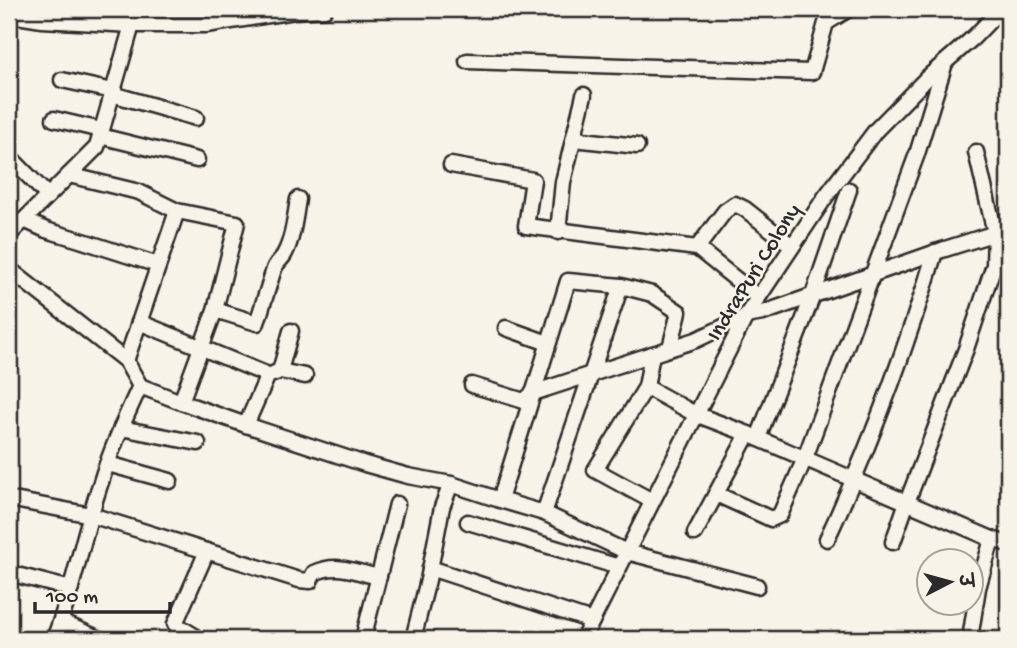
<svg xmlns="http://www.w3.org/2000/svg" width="1017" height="648" font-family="'Gochi Hand','Playpen Sans Deva',sans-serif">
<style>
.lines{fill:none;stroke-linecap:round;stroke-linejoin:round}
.minor-casing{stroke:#2b2b2b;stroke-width:19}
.minor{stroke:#f7f3e8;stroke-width:14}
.labels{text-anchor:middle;stroke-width:5;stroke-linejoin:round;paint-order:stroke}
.street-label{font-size:23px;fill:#2b2b2b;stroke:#f7f3e8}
</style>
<rect width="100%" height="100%" fill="#f7f3e8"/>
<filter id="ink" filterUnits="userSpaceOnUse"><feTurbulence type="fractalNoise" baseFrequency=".0143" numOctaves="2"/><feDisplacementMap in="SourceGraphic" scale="14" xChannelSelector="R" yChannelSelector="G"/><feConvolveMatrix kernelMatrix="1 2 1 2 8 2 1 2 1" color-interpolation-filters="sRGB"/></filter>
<g filter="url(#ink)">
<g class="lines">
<defs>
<g id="minor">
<path d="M11 15 42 20 132 25"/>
<path d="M467 61 812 72 826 23 849 9"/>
<path d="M62 80 113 91"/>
<path d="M112 94 196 118"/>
<path d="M54 119 101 130"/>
<path d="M100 136 197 160"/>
<path d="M574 139 637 146"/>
<path d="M9 156 48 196"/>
<path d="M451 165 533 180 526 226 697 248 758 297"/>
<path d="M24 220 46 230 80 240 158 265"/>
<path d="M558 232 563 182 584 95"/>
<path d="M9 235 97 147 132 25H206L295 11 325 9"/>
<path d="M697 248 725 211 735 204 745 209 792 246"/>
<path d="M9 269 126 361"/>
<path d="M621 286 652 294 679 312 670 348"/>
<path d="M215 310 257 323 274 269C276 263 281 260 284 255 293 239 295 217 298 199"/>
<path d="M139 322 268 375 246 425 365 464 408 476 451 484"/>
<path d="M506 328 548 343"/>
<path d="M652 354 646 387 595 470 652 501"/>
<path d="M280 371 291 331"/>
<path d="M273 374 280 371 305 376"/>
<path d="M472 385 524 401 533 393 696 340 746 316 763 313 942 250 1008 229"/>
<path d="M140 386 181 402 215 310 237 223 177 211"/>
<path d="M646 387 695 414 743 432 992 539 1008 544"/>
<path d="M181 402 246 425"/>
<path d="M121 428 198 443"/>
<path d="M758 438 813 295 849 190"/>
<path d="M108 464 170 481"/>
<path d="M716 494 771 519 780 515 805 458 917 154 945 63"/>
<path d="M9 499 91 515 299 580 310 581 314 573C338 562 354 572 379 577"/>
<path d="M544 513 627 552 757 586"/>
<path d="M468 522 619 567"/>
<path d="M695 533 748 434"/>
<path d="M827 539C870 446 906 350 935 252"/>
<path d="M893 542 907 502 966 349 994 265 995 233 976 152"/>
<path d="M430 568 592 621"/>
<path d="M9 573 71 589"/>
<path d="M61 622 100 639"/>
<path d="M54 639C74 588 83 534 101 482 111 449 125 418 140 386L126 361 177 211 139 192 69 175"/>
<path d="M191 639 193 635 175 624 207 551"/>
<path d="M363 639 397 504"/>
<path d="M413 639 428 580 442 507 451 484 500 500 568 281 621 286 544 513 500 500"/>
<path d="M583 639 746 316 826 196 876 130 928 77 974 37 1001 9"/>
<path d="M970 639 978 588 992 539"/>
</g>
</defs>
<use href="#minor" class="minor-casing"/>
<use href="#minor" class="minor"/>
</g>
</g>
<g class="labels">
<g class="street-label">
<text transform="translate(752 271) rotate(-58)" y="8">IndraPuri Colony</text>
</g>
</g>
<rect width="1017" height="648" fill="none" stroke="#f7f3e8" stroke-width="35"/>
<rect x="18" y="18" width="982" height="613" fill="none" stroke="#2b2b2b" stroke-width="2.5" filter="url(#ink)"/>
<g transform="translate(950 582) rotate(84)"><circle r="33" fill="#f7f3e8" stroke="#a5a39c" stroke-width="2"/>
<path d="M0-5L12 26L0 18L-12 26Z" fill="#2b2b2b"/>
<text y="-10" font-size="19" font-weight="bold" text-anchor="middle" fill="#2b2b2b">उ</text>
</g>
<path d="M35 602v10h135v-10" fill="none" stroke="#2b2b2b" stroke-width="3.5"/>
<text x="46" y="602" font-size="21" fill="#2b2b2b" stroke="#f7f3e8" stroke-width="5" paint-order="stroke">100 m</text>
</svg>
